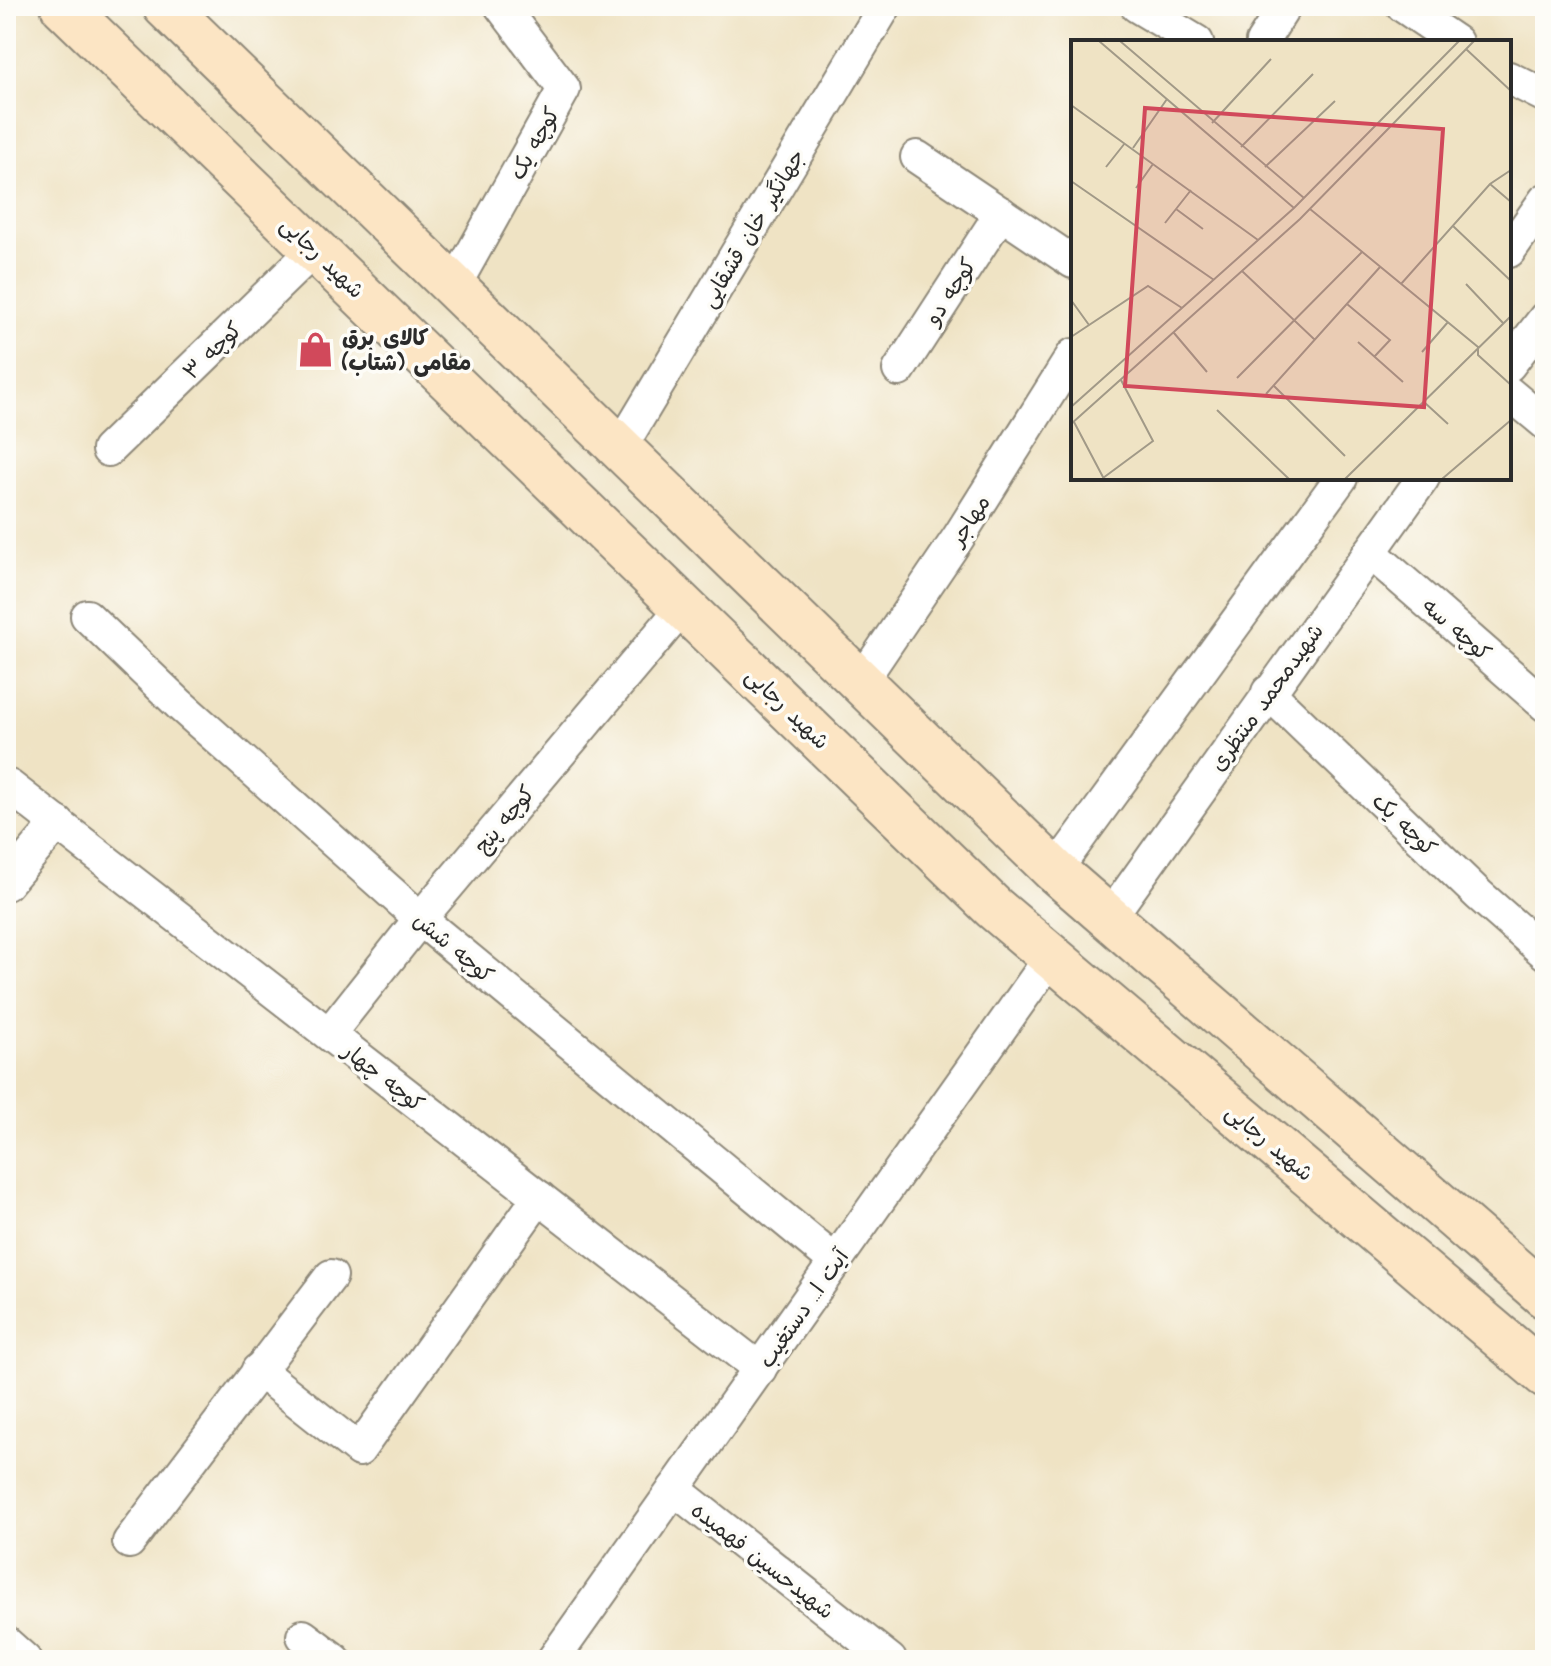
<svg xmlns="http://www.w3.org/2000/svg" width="1551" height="1666" font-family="'Architects Daughter','Playpen Sans Arabic',sans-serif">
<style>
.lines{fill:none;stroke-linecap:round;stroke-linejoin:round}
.street-casing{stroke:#8d8778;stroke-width:36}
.secondary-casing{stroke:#8d8778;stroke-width:48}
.street{stroke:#fff;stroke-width:32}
.secondary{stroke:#fce5c4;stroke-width:44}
.labels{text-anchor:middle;stroke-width:7;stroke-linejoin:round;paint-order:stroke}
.street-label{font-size:22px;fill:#2b2b2b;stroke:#fdfcf7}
.poi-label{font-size:22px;font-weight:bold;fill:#2b2b2b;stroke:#fdfcf7;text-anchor:start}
.inset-road{fill:none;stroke:#a19987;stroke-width:2}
.view{fill:#d1495b;fill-opacity:0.15;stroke:#d1495b;stroke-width:4}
.inset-edge{fill:none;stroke:#2b2b2b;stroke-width:4}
</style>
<rect width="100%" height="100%" fill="#fdfcf7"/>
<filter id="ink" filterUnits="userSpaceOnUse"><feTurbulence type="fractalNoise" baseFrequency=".0125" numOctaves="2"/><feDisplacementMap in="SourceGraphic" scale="16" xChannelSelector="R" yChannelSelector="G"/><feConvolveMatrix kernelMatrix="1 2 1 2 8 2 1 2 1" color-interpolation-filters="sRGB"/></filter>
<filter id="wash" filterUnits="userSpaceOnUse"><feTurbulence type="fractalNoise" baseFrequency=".006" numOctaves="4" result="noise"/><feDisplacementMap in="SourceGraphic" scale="32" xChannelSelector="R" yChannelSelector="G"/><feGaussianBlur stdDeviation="1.8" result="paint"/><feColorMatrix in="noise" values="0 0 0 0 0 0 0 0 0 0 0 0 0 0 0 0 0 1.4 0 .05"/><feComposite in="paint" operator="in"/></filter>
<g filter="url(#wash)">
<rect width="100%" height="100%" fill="#efe3c4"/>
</g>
<g filter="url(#ink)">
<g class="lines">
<defs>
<g id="street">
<path d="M1137 6 1197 42"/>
<path d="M1403 6 1456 42"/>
<path d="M1262 42 1285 6"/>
<path d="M1509 78 1545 96"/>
<path d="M917 157 1073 262"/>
<path d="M1509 251 1545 200"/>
<path d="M453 288 564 89 501 6"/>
<path d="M1509 365 1545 318"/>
<path d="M899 370 1001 213"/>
<path d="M1509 393 1545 423"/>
<path d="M108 450 315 249"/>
<path d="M619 450 885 6"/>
<path d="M1370 552 1545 705"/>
<path d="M87 616 180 705 431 928 836 1262"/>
<path d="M860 683 958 538 1073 355"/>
<path d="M1268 692 1479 895 1545 953"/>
<path d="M9 786 760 1369"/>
<path d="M1055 871 1341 478"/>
<path d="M6 884 58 823"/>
<path d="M1110 917 1423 478"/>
<path d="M329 1034 420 919 683 607"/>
<path d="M258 1370 359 1450 539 1197"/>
<path d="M674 1489 890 1660"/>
<path d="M129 1542 331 1276"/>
<path d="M303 1636 335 1660"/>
<path d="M6 1643 25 1660"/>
<path d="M553 1660 1051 957"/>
</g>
<g id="secondary">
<path d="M63 6 994 908 1545 1375"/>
<path d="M165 6 1055 871 1545 1296"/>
</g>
</defs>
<use href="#street" class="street-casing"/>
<use href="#secondary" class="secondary-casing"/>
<use href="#street" class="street"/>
<use href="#secondary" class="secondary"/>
</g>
</g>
<defs>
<symbol id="shop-bare" viewBox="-9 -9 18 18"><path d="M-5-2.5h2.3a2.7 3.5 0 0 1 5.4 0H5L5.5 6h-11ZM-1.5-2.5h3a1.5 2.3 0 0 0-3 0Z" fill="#d1495b" stroke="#fdfcf7" stroke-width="2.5" paint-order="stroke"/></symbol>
</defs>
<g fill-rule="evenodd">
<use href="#shop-bare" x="290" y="324" width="51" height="51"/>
</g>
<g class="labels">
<g class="street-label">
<text transform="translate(534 143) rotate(-61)" y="8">کوچه یک</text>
<text transform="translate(752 228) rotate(-59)" y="8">جهانگیر خان قشقایی</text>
<text transform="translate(323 257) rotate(44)" y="8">شهید رجایی</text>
<text transform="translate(950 291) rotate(-57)" y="8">کوچه دو</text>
<text transform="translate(212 350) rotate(-44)" y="8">کوچه ۳</text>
<text transform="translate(969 520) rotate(-57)" y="8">مهاجر</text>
<text transform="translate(1457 629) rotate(41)" y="8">کوچه سه</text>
<text transform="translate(1266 697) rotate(-54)" y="8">شهیدمحمد منتظری</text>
<text transform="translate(788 708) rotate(44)" y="8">شهید رجایی</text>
<text transform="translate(504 819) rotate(-50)" y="8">کوچه پنج</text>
<text transform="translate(1405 824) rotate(44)" y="8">کوچه یک</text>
<text transform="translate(454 947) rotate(40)" y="8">کوچه شش</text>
<text transform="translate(384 1077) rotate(38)" y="8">کوچه چهار</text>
<text transform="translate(1270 1142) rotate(40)" y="8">شهید رجایی</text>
<text transform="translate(803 1308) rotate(-55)" y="8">آیت ا... دستغیب</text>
<text transform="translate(763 1560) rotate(38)" y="8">شهیدحسین فهمیده</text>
</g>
<g class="poi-label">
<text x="342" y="345">کالای برق<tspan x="342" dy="25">مقامی (شتاب)</tspan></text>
</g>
</g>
<g transform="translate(1071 40)">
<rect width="440" height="440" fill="#efe3c4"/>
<path class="inset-road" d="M28 1 223 168M49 1 233 158M395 9 440 51M0 65 187 200M141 83 200 19M170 107 242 34M62 108 96 59M35 127 54 103M194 127 264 61M0 141 143 240M419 144 440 162M65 148 82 124M105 169 132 189M239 169 407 307V315L440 345M94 183 120 150M382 186 440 241M171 231 244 300M330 244 419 144 440 130M395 244 432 283M0 260 18 285M276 264 319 300 303 317M103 293 136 332M0 297 77 246 111 268M287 302 332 342M351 312 377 282M166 338 291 212M203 346 274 416M195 354 309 227M353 362 377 384M0 367 223 168 388 1M146 370 218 439M3 382 33 439M0 384 229 179 403 1M32 438 82 401 50 340M274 439 440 276M371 439 440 380"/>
<path class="view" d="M74 68 372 89 353 367 54 346Z"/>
<rect width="440" height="440" class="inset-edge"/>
</g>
<rect width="1551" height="1666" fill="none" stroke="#fdfcf7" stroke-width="32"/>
</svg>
